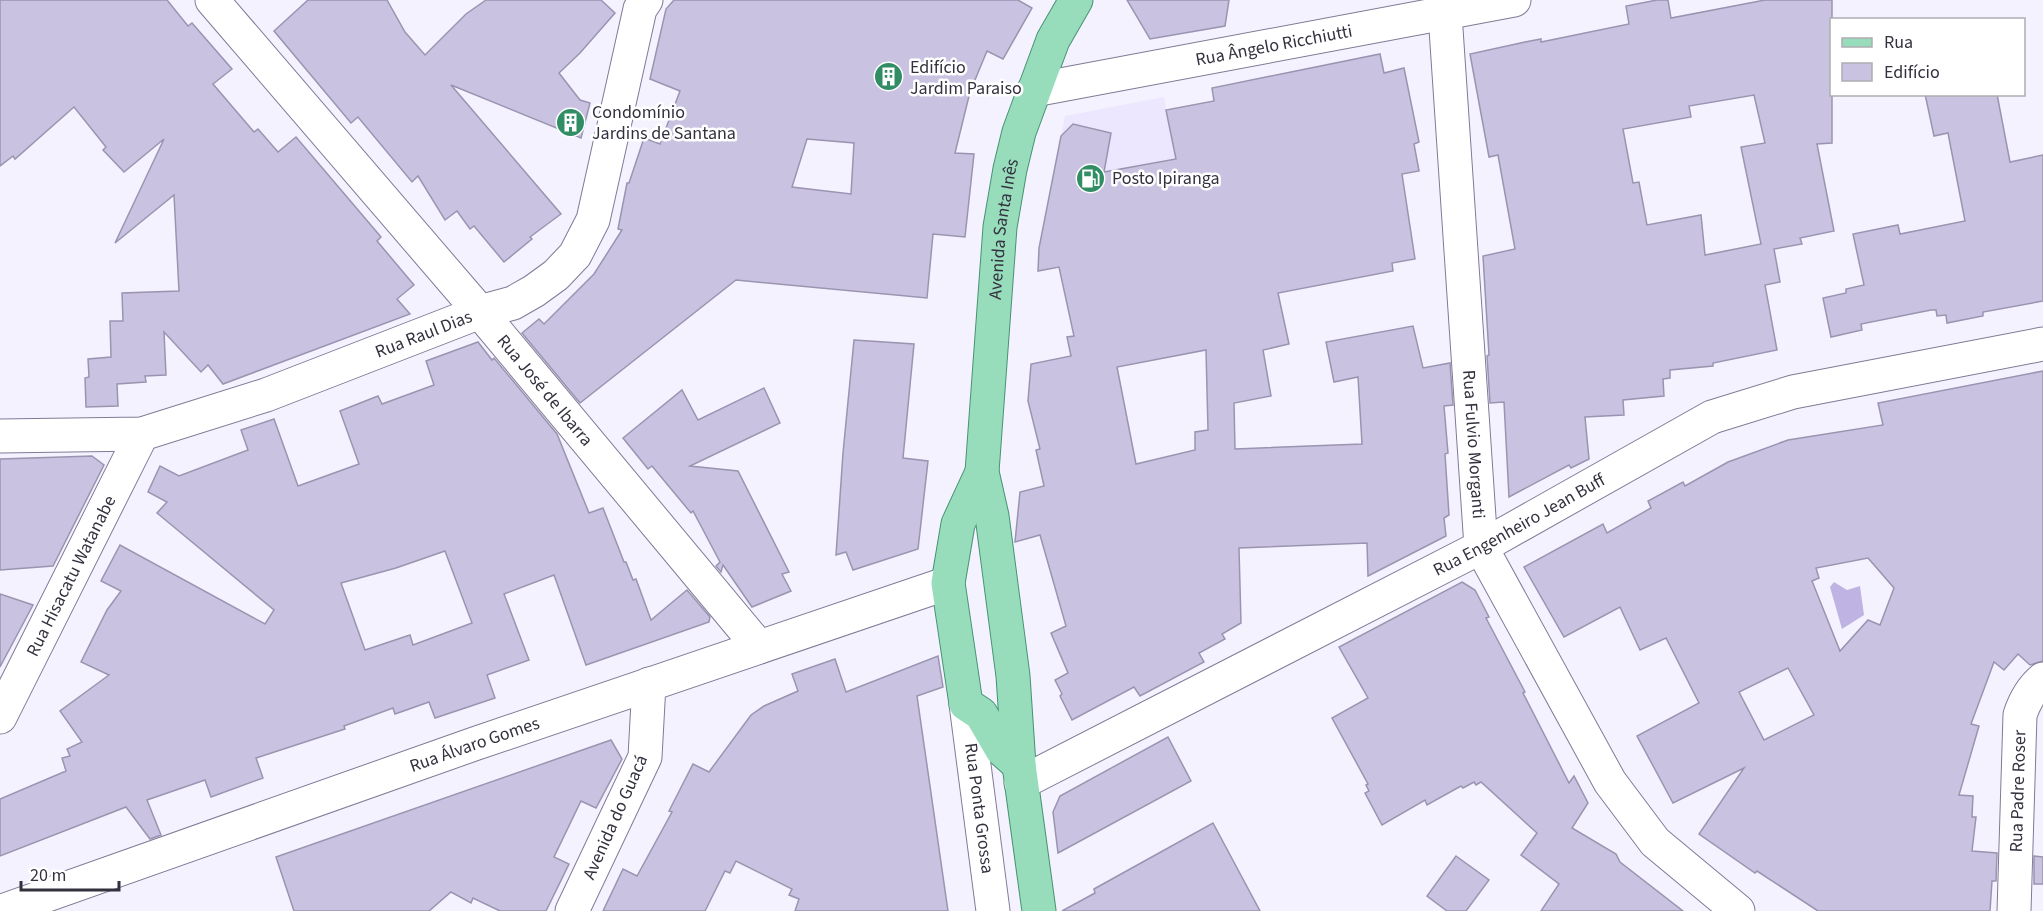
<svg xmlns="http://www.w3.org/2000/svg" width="2043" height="911" font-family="'Source Sans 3',sans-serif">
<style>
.built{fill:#ece6fe}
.water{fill:#beb3e2}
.building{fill:#c9c2e0;stroke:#9a94b1;stroke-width:1.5;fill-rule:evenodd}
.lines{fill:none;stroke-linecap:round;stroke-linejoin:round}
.minor-casing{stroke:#807a96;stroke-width:35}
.major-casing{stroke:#479273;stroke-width:35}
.minor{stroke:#fff;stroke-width:33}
.major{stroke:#97ddbc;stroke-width:33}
.labels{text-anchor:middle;stroke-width:5;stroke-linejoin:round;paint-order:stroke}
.street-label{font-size:18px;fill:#34313e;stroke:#fff}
.poi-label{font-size:18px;fill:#34313e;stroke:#fff;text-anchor:start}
</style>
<rect width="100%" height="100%" fill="#f5f2ff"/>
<path class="built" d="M1164 97 1187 216 1058 150 1065 116Z"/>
<path class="water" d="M1834 582 1847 590 1860 586 1864 615 1842 629 1830 587Z"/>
<g class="building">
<path d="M0 0H167L188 26 192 23 232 69 213 84 254 132 258 129 278 152 296 137 381 237 377 241 414 285 397 299 410 314 223 384 208 365 201 372 164 332 166 375 145 376 146 382 117 384 118 406 86 407 85 378 89 377 88 359 111 357 110 321H123L122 293 179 291 174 195 115 243 164 139 124 172 103 150 106 147 74 107 15 159 13 156 0 166Z"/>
<path d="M308 0H387L405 32 425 55 466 14 486 0H601L615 13 580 53 559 73 580 100 590 103 581 138 451 85 561 214 530 237 532 239 504 262 474 226 470 229 457 211 445 220 418 176 412 182 358 117 351 123 274 31Z"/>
<path d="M674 0H1018L1032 8 1003 59 987 51 970 92 955 153 974 154 965 237 933 234 927 298 736 280 580 403 522 333 539 319 544 324 594 274 622 230 618 229 627 183H629L644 138 660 144 680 91 650 79 666 9ZM807 139 854 143 851 194 792 187Z"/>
<path d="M1127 0H1229L1225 26 1150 39Z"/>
<path d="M1657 0H1668L1671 18 1765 0H1832V143L1817 144 1834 231 1800 238 1802 244 1774 249 1780 282 1765 285 1777 350 1713 363V366L1670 370V378L1663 379 1664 396 1623 400 1624 415 1585 417 1589 459 1571 468 1569 465 1509 497 1504 402 1490 403 1487 356 1489 355 1483 256 1515 249 1498 155 1489 157 1470 54 1525 42 1541 39V42L1629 24 1626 6ZM1754 95 1765 143 1741 147 1761 244 1705 255 1701 215 1647 225 1639 182 1633 183 1623 129 1691 117 1689 106Z"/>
<path d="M1380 54 1384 73 1404 68 1419 142 1414 144 1419 171 1402 174 1415 259 1392 263 1393 271 1278 293 1289 344 1263 350 1271 396 1234 403 1235 449 1362 444 1358 377 1334 382 1326 342 1413 326 1423 368 1450 363 1453 405 1444 406 1448 453 1445 454 1449 515 1444 518 1446 536 1368 576 1367 543 1239 548 1241 623 1222 634 1225 639 1199 653 1204 662 1140 696 1134 687 1072 720 1060 696 1062 694 1055 680 1068 673 1051 633 1066 626 1040 535 1015 542 1020 492 1044 486 1036 450 1040 449 1028 401 1031 364 1071 356 1067 337 1074 336 1059 267 1038 271 1039 248 1061 136 1073 124 1111 133 1104 172 1176 159 1166 110 1214 101 1212 88ZM1206 350 1208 430 1195 432V450L1136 464 1117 367Z"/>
<path d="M1925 94H1997L2010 162 2043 155V301L1983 312V316L1947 323 1946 315 1937 316 1936 310H1931L1861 324 1862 330 1831 337 1823 298 1846 293V289L1864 285 1853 234 1898 225 1900 234 1965 221 1948 133 1934 136Z"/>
<path d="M854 340 914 344 903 458 928 461 918 549 853 570 846 552 836 555 843 453Z"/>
<path d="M478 342 492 360 494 358 557 434 589 513 603 508 624 562H626L633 580 636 579 651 620 687 590 710 617 709 622 586 665 554 575 504 594 529 660 487 675 495 698 435 718 429 702 395 714 393 708 344 726 345 729 256 758 263 778 211 797 205 780 147 800 161 835 150 839 126 807 0 856V799L66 771 62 758 70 756 67 749 82 742 60 711 109 675 81 662 107 610 121 591 101 581 120 545 265 624 274 610 157 513 167 502 148 492 160 466 179 476 248 450 241 430 274 419 298 486 359 464 340 411 378 396 382 404 434 385 426 361ZM445 551 472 623 413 645 410 635 365 650 341 583 396 568Z"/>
<path d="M2043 371V661L2030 665 2018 654 2004 670 1994 662 1971 724 1979 726 1959 795 1973 796 1972 817H1976L1972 851 1997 853 1996 881H1992L1990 911H1818L1757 871 1755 873 1699 834 1744 768 1673 803 1637 736 1699 703 1666 638 1640 650 1620 607 1564 637 1524 567 1603 524 1607 533 1651 508 1648 501 1683 482 1685 486 1728 462 1788 440 1883 425 1878 403ZM1868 558 1894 588 1880 625 1868 620 1840 651 1812 581 1819 578 1816 568ZM1788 668 1814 715 1764 740 1739 692Z"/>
<path d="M764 388 780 423 690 466 738 471 789 572 782 574 791 591 752 607 723 565 721 572 716 566 720 562 693 511 691 513 652 466 648 469 623 438 682 390 698 420Z"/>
<path d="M92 456 104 465 53 566 0 570V459Z"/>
<path d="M1462 582 1475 590 1489 617 1486 618 1525 692 1523 693 1569 783 1574 776 1588 803 1572 828 1616 854 1620 862 1683 911H1541L1559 884 1521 855 1537 833 1481 782 1476 785 1474 782 1463 788 1461 786 1427 805 1425 800 1382 825 1365 793 1369 791 1366 785 1368 784 1332 718 1368 698 1339 647Z"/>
<path d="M0 594 33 605 0 667Z"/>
<path d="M938 656 943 687 917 696 948 911H795L799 899 789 895 792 889 736 861 730 873 725 871 705 911H603L623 869 637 876 672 812 669 811 693 764 709 772 751 715 764 706 798 691 792 674 835 659 846 692Z"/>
<path d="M1168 737 1191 781 1058 853 1053 812 1060 796Z"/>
<path d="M611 740 622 759 596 808 581 801 554 857 569 864 546 911H500L473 898 471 903 451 892 429 911H294L276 857Z"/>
<path d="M1213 823 1260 911H1062L1095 893 1094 889Z"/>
<path d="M1456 856 1489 880 1466 911H1447L1427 896Z"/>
<path d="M2034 856 2043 857V884H2034Z"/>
</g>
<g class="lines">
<defs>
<g id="minor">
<path id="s1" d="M212 0 480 312 759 647"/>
<path id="s2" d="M1452 0 1445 14 1481 547 1610 782 1655 842 1738 911"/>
<path id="s3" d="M1034 90 1514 0"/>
<path id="s4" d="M0 436 142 434 266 395 480 312 513 303 534 291 556 275 575 255 593 220 640 9 646 0"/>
<path id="s5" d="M966 704 993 911"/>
<path id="s6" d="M0 717 142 434"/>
<path id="s7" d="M1021 783 1481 547 1712 417 1793 392 2043 344"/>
<path id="s8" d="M2 911 474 744 948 583"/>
<path d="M572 911 645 757 649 684"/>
<path id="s9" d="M2014 911 2020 715C2025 700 2031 689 2043 679"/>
</g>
<g id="major">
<path d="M982 472 958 524 948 583 966 704 981 714 1002 750 1019 765"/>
<path id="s10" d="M1039 911 1019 765 1013 676 992 516 982 472 1000 227 1010 169 1019 132 1053 40 1076 0"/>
</g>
</defs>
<use href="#minor" class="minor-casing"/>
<use href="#major" class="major-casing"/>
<use href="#minor" class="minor"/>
<use href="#major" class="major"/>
</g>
<defs>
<symbol id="building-disc" viewBox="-11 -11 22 22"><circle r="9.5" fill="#318d64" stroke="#fff"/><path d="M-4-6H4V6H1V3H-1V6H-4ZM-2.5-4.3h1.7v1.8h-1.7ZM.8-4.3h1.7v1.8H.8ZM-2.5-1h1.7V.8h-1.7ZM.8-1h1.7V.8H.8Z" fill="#fff"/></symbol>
<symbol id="fuel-disc" viewBox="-11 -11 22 22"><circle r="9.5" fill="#318d64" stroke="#fff"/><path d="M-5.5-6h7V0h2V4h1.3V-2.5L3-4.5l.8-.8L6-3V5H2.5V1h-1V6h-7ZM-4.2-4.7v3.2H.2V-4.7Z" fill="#fff"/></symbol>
</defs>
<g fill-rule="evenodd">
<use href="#building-disc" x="872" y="60" width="33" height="33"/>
<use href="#building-disc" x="554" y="106" width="33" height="33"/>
<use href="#fuel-disc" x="1074" y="162" width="33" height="33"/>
</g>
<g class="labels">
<g class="street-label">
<text dy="6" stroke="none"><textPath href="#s3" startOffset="244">Rua Ângelo Ricchiutti</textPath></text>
<text dy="6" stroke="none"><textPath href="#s10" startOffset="687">Avenida Santa Inês</textPath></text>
<text dy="6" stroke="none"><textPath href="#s4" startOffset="441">Rua Raul Dias</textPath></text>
<text dy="6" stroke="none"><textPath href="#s1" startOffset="513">Rua José de Ibarra</textPath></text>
<text dy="6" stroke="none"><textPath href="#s2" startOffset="447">Rua Fulvio Morganti</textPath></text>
<text dy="6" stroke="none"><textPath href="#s7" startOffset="561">Rua Engenheiro Jean Buff</textPath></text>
<text dy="6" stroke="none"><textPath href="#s6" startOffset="158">Rua Hisacatu Watanabe</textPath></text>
<text dy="6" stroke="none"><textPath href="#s8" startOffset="501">Rua Álvaro Gomes</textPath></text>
<text dy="6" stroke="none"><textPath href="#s9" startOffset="120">Rua Padre Roser</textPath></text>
<text dy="6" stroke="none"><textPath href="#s5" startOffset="105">Rua Ponta Grossa</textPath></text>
<text transform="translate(615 817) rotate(-66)" y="6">Avenida do Guacá</text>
</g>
<g class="poi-label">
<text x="910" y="73">Edifício<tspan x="910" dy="21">Jardim Paraiso</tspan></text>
<text x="592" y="118">Condomínio<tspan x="592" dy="21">Jardins de Santana</tspan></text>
<text x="1112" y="184">Posto Ipiranga</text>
</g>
</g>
<rect x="1830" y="18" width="195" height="78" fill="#ffffff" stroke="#aeadb2" stroke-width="1.5"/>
<rect x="1842" y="38" width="30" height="9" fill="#97ddbc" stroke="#aeadb2" stroke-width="1.5"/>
<text x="1884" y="48" font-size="18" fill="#34313e">Rua</text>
<rect x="1842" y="63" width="30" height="18" fill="#c9c2e0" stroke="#aeadb2" stroke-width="1.5"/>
<text x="1884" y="78" font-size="18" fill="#34313e">Edifício</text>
<path d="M21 881v9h98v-9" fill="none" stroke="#34313e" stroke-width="3"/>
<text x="30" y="881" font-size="18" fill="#34313e" stroke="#ffffff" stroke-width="4.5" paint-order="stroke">20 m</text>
</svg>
